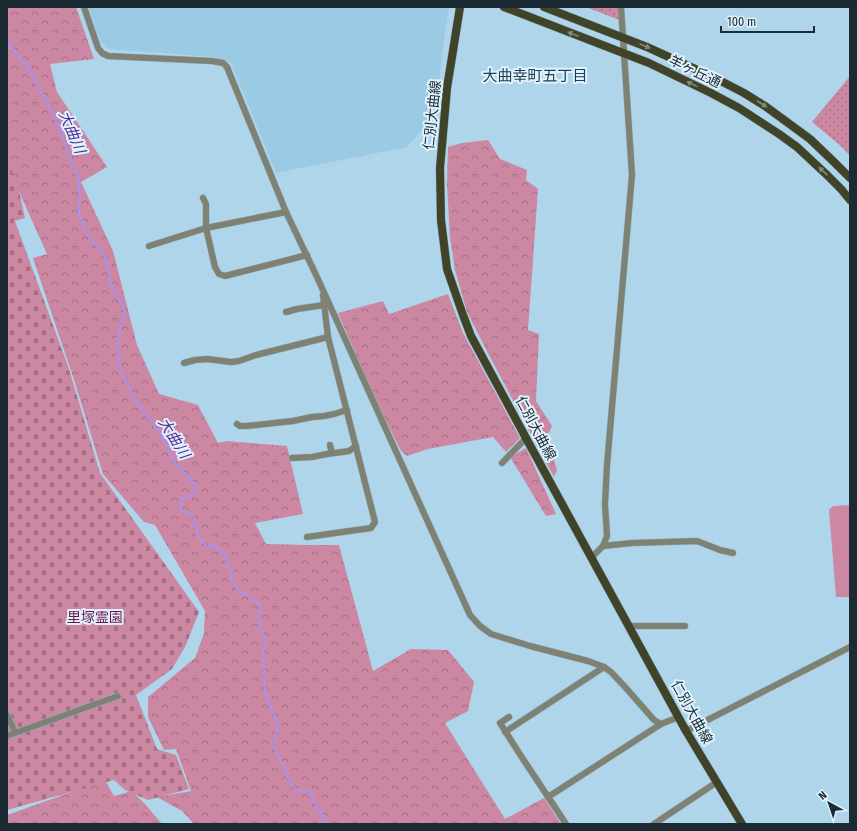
<svg xmlns="http://www.w3.org/2000/svg" width="857" height="831" font-family="'Fira Sans Condensed','Noto Sans JP',sans-serif">
<style>
.built{fill:#9bcae4}
.forest{fill:url(#forest-crowns)}
.cemetery{fill:url(#cemetery-stones)}
.park{fill:url(#park-dots)}
.garden{fill:#cc87a3}
.lines{fill:none;stroke-linecap:round;stroke-linejoin:round}
.stream{stroke:#a792ee;stroke-width:2}
.minor-casing{stroke:#91b3c5;stroke-width:7}
.major-casing{stroke:#91b3c5;stroke-width:9}
.minor{stroke:#7f8172;stroke-width:6}
.major{stroke:#404328;stroke-width:8}
.oneway{fill:#80897e}
.labels{text-anchor:middle;stroke-width:4;stroke-linejoin:round;paint-order:stroke}
.street-label{font-size:14px;fill:#1b2a33;stroke:#dff2fe}
.park-label{font-size:14px;fill:#701746;stroke:#dff2fe}
.neighbourhood-label{font-size:15px;fill:#1d4052;stroke:#dff2fe}
.water-label{font-size:15px;font-style:italic;fill:#522f99;stroke:#dff2fe}
</style>
<defs>
<pattern id="forest-crowns" width="20" height="18" patternUnits="userSpaceOnUse"><rect width="20" height="18" fill="#cc87a3"/><path d="M2 6a3 3 0 1 1 6 0M12 15a3 3 0 1 1 6 0" fill="none" stroke="#a56f85"/></pattern>
<pattern id="cemetery-stones" width="16" height="16" patternUnits="userSpaceOnUse"><rect width="16" height="16" fill="#cc87a3"/><path d="M2 7V4a2 2 0 0 1 4 0v3zM10 15v-3a2 2 0 0 1 4 0v3z" fill="#a56f85"/></pattern>
<pattern id="park-dots" width="8" height="8" patternUnits="userSpaceOnUse"><rect width="8" height="8" fill="#cc87a3"/><path d="M2 2h.1M6 6h.1" fill="none" stroke="#a56f85" stroke-width="1.8" stroke-linecap="round"/></pattern>
</defs>
<rect width="100%" height="100%" fill="#aed5ea"/>
<path class="built" d="M88 7H449L443 47 435 116 407 147 276 173 231 63 215 57 108 49 101 42Z"/>
<g class="forest">
<path d="M7 7H76L94 59 50 64 57 92 107 167 81 182 113 251 137 345 159 394 198 405 218 443 227 441 287 446 303 514 255 523 266 544 304 545H339L373 671 411 649 448 650 474 682 468 711 445 723 505 819 544 798 561 824H194L182 811 157 797 191 791 176 749 164 750 148 717V697L195 658 204 633 205 611 155 525 144 522 103 474 75 383 33 258 47 254 7 165Z"/>
<path d="M488 140 500 159 527 170 526 180 538 189 528 330 539 334 536 401 552 426 547 437 557 470 554 477 490 357 467 312 455 270 450 238 447 184 448 147 462 143Z"/>
<path d="M448 294 463 333 520 438 506 452 493 437 428 449 407 456 401 451 374 397 338 313 383 301 389 314Z"/>
<path d="M526 448 556 514 546 516 510 457Z"/>
<path d="M105 780 114 796 132 791 145 804 162 824H7V815Z"/>
</g>
<path class="cemetery" d="M7 160 17 182 25 218 15 221 69 369 100 473 199 612 185 647 172 669 136 695 157 749 176 755 189 789 148 800 125 790 114 780 7 810Z"/>
<g class="park">
<path d="M586 7H621L622 21Z"/>
<path d="M850 76V156L842 147 812 122Z"/>
</g>
<path class="garden" d="M850 505V597H836L829 510 833 506Z"/>
<g class="lines">
<path class="stream" d="M7 42 28 67 60 128 66 147 78 178 80 191 79 215 86 232 105 256 112 286 124 309V316L118 339 117 352 122 374 133 396 146 415 160 433 175 463 198 488 195 494 184 498 180 502 182 512H187L194 518V524L197 528V536L207 546 215 545 226 557 227 566 232 570 231 580 240 592 246 594 259 604 260 629 266 639 263 652 265 692 278 724 274 746 278 755V759L285 764 287 777 296 790 311 791 314 801 327 824"/>
<defs>
<g id="minor">
<path d="M84 7 98 48 102 53 108 56 212 61 223 63 227 67 286 212 317 277 470 615 480 626 491 634 530 646 588 661 604 667 611 672 626 688 654 720 661 724 679 717"/>
<path d="M203 198 206 204V228L215 267 219 274 225 276 307 255"/>
<path d="M149 246 206 228 286 212"/>
<path d="M286 312 297 309 324 305"/>
<path d="M184 363 195 360 207 359 231 362 239 361 256 355 328 337"/>
<path d="M237 424 240 426H247L293 421 312 417 324 416 334 414 347 410"/>
<path d="M330 445 332 453"/>
<path d="M292 458 312 457 327 454 342 452 349 451 356 446"/>
<path d="M502 463 526 438"/>
<path d="M307 537 371 528 375 522 328 337 323 295"/>
<path d="M603 546 632 543 697 541 720 550 733 553"/>
<path d="M592 557 603 546 607 536 605 504 607 465 632 175 621 7"/>
<path d="M629 626H685"/>
<path d="M7 715 15 732"/>
<path d="M509 717 500 723 521 756 566 824"/>
<path d="M686 731 850 647"/>
<path d="M505 732 604 667"/>
<path d="M7 736 118 696"/>
<path d="M548 797 661 724"/>
<path d="M654 824 717 782"/>
</g>
<g id="major">
<path d="M460 7 447 88 440 168 441 220 447 269 463 315 471 336 526 438 686 731 742 824"/>
<path d="M504 7 649 63 711 93 739 108 779 134 797 147 827 175 841 189 850 200"/>
<path d="M544 7 647 47 717 79 744 93 765 106 810 139 834 162 850 178"/>
</g>
</defs>
<use href="#minor" class="minor-casing"/>
<use href="#major" class="major-casing"/>
<use href="#minor" class="minor"/>
<use href="#major" class="major"/>
</g>
<defs><path id="oneway-solid" d="M-6-.8H1V-3.2L6.5 0L1 3.2V.8H-6Z"/></defs>
<g class="oneway">
<use href="#oneway-solid" transform="translate(573 34) rotate(-159)"/>
<use href="#oneway-solid" transform="translate(645 46) rotate(23)"/>
<use href="#oneway-solid" transform="translate(692 84) rotate(-154)"/>
<use href="#oneway-solid" transform="translate(762 104) rotate(33)"/>
<use href="#oneway-solid" transform="translate(823 171) rotate(-137)"/>
</g>
<g class="labels">
<g class="street-label">
<text transform="translate(695 71) rotate(26)" y="5">羊ヶ丘通</text>
<text transform="translate(432 115) rotate(-84)" y="5">仁別大曲線</text>
<text transform="translate(536 428) rotate(62)" y="5">仁別大曲線</text>
<text transform="translate(692 712) rotate(61)" y="5">仁別大曲線</text>
</g>
<g class="park-label">
<text x="95" y="622">里塚霊園</text>
</g>
<g class="neighbourhood-label">
<text x="535" y="81">大曲幸町五丁目</text>
</g>
<g class="water-label">
<text transform="translate(72 132) rotate(67)" y="5">大曲川</text>
<text transform="translate(174 438) rotate(58)" y="5">大曲川</text>
</g>
</g>
<rect width="857" height="831" fill="none" stroke="#1b2a33" stroke-width="16"/>
<g transform="translate(829 803) rotate(320)" stroke="#dff2fe" stroke-width="3" paint-order="stroke">
<path d="M0-3L7 15L0 10L-7 15Z" fill="#1b2a33"/>
<text y="-6" font-size="11" font-weight="bold" text-anchor="middle" fill="#1b2a33">N</text>
</g>
<path d="M721 26v6h93v-6" fill="none" stroke="#1b2a33" stroke-width="2"/>
<text x="727" y="26" font-size="12" fill="#1b2a33" stroke="#dff2fe" stroke-width="3" paint-order="stroke">100 m</text>
</svg>
